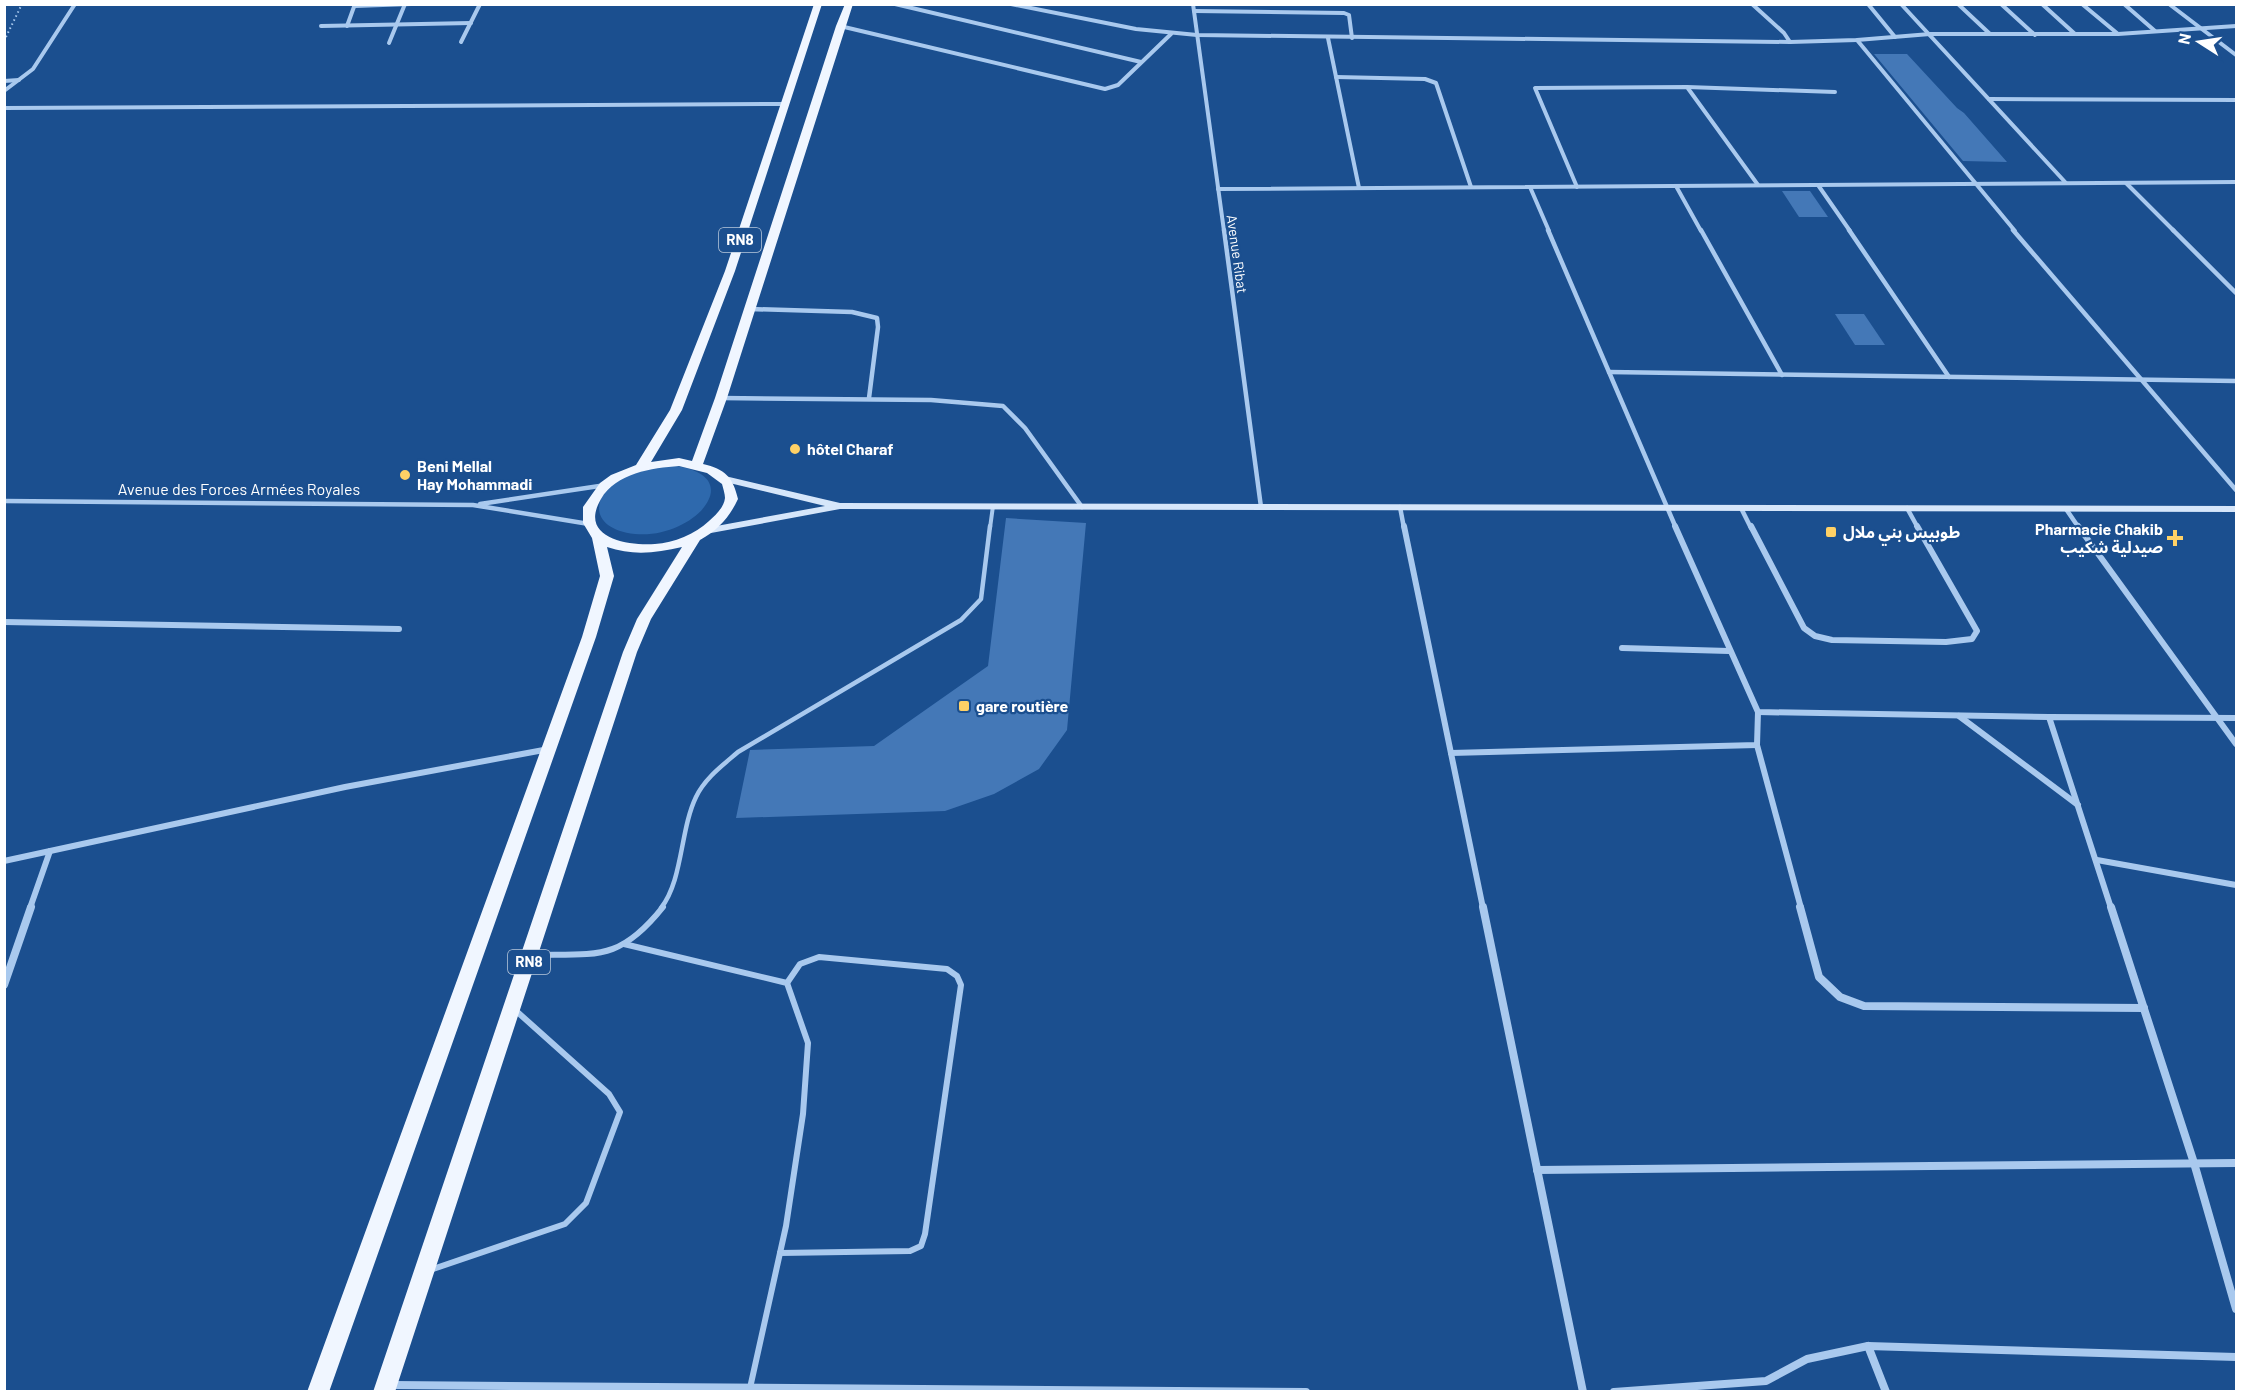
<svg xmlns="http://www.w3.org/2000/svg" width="2241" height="1396" font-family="Barlow,'Noto Sans Arabic',sans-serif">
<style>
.green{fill:#2e69ad}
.building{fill:#4478b7}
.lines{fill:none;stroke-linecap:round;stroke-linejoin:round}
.path{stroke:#a9c9ee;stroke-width:2;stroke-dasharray:1.5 3;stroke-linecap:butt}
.lane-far2{stroke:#a9c9ee;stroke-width:4}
.lane-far1{stroke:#a9c9ee;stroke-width:4.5}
.lane{stroke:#a9c9ee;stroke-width:6}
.street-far3{stroke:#a9c9ee;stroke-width:4}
.street-far2{stroke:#a9c9ee;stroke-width:4.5}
.street-far1{stroke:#a9c9ee;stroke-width:6}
.street{stroke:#a9c9ee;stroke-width:8}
.secondary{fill:#d6e6fa;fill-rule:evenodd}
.primary{fill:#f0f6ff;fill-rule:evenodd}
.poi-dot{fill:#ffd166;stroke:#1b4f8f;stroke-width:2}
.labels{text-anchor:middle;stroke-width:4.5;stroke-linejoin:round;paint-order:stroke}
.far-street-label{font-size:14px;fill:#fff;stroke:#1b4f8f}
.shield{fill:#1b4f8f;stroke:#bbcadd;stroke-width:1.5}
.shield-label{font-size:15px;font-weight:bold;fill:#fff}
.poi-label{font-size:16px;font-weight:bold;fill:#fff;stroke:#1b4f8f;text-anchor:start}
.street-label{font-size:16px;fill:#fff;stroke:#1b4f8f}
</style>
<rect width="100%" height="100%" fill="#1b4f8f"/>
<path class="green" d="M667 465C754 472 695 540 635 534 592 529 587 499 623 476 635 469 654 468 667 465Z"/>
<g class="building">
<path d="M1874 54H1907L1957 108 1964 113 2007 162 1963 161Z"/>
<path d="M1782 191H1810L1828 217H1799Z"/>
<path d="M1835 314H1864L1885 345H1855Z"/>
<path d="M1006 518 1086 523 1067 730 1039 769 994 794 945 811 736 818 750 750 874 746 988 666Z"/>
</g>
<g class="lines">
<path class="path" d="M4 41 22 4"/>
<path class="lane-far2" d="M990 528 993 506"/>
<path class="lane-far1" d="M661 908C683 880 680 830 696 797 705 778 723 765 738 752L961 620 981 599 990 526"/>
<g class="lane">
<path d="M624 944 787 983 808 1043 803 1114 786 1226 750 1388"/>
<path d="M534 955C598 954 620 961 663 907"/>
<path d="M780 1253 910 1251 921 1246 925 1234 961 985 957 976 947 969 819 957 800 964 787 983"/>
<path d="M430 1270 565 1224 586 1203 620 1112 609 1094 514 1009"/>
</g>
<g class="street-far3">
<path d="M895 4 1141 62"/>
<path d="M1011 4 1136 29 1197 35 1790 42 1857 40 1930 34H2118L2236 26"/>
<path d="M1193 4 1224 231"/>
<path d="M1752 4 1784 33 1790 42"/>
<path d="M1868 4 1895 37"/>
<path d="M1901 4 2066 183"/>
<path d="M1958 4 1990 34"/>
<path d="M2001 4 2035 35"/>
<path d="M2042 4 2075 34"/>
<path d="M2082 4 2118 34"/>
<path d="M2124 4 2155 31"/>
<path d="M2169 4 2236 55"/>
<path d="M355 6 411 4"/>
<path d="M1194 11 1344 13 1349 15 1352 38"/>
<path d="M321 26 471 23"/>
<path d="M347 26 355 4"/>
<path d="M840 26 1105 89 1118 85 1171 34"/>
<path d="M1328 38 1359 188"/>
<path d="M1857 40 2015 231"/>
<path d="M461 42 480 4"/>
<path d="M389 43 405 4"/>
<path d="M1336 77 1425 79 1436 83 1471 187"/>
<path d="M4 81 19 80"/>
<path d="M1687 87 1835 92"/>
<path d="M4 91 33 69 75 4"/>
<path d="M1989 99 2236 100"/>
<path d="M4 108 785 104"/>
<path d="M2126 183 2174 231"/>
<path d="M1818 185 1850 231"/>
<path d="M1676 186 1701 231"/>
<path d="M1530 187 1549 231"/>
<path d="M1577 187 1535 88 1687 87 1758 185"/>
<path d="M1218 189 2236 182"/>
</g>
<g class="street-far2">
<path d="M1224 230 1261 507"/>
<path d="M1548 230 1676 528"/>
<path d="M1701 230 1782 375"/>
<path d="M1849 230 1949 377"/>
<path d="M2013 230 2236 490"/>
<path d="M2173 230 2236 293"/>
<path d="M750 309 852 312 877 318 878 327 869 398"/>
<path d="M1609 372 2236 381"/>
<path d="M721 398 931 400 1003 406 1025 428 1082 507"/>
<path d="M4 501 473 505 589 524"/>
<path d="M480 504 606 485"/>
<path d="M1400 507 1404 528"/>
<path d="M1741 508 1751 528"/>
<path d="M1907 508 1918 528"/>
<path d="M2066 509 2079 528"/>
</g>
<g class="street-far1">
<path d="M1404 526 1483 908"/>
<path d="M1675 526 1758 712 2049 717"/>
<path d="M1751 526 1804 628 1815 636 1832 640 1946 642 1972 639 1977 631 1917 526"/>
<path d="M2078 526 2236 744"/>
<path d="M4 622 399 629"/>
<path d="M1622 648 1729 651"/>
<path d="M1959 716 2078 805"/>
<path d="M1757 745 1801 908"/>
<path d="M1451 753 1757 745 1758 712"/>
<path d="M2097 860 2236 885"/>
<path d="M4 861 345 787 549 749"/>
<path d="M30 908 50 851"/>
<path d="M2111 908 2049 717 2236 718"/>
</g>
<g class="street">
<path d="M1483 907 1583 1392"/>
<path d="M1800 907 1819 977 1840 997 1864 1006 2144 1008"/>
<path d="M2111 907 2194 1163 2236 1309"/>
<path d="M4 985 31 907"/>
<path d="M1537 1170 2236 1163"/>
<path d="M1868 1346 1886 1392"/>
<path d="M392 1385 1306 1392"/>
<path d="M1614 1392 1766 1381 1807 1359 1868 1346 2236 1357"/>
</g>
<path class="secondary" d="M725 476 840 503 2236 506V512L840 509 711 533 707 532 706 530 711 527 825 506 721 481 720 479 721 477Z"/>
<path class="primary" d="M814 4H822L735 271 682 410 651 462 679 458 692 461 715 398 836 26 845 4H853L727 398 703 464C725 469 733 477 738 499 729 518 718 530 700 540L651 619 637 652 395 1392H373L623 652 637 619 682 547C656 553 633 556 607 547L614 576 596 637 329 1392H307L582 637 600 576 592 538 583 523V507L600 483 611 475 636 465 670 410 725 271ZM679 466 707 473 722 484C723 488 725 494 725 498 724 507 716 515 709 521 695 534 674 543 655 544 628 546 578 538 601 499 616 473 652 468 679 466Z"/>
</g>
<g class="poi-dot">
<circle cx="795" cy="449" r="6"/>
<circle cx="405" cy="475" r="6"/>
<rect x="1825" y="526" width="12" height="12" rx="3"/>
<path d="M2172 529h6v6h6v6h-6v6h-6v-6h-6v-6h6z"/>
<rect x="958" y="700" width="12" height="12" rx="3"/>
</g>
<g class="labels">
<g class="far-street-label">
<text transform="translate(1237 254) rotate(82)" y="5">Avenue Ribat</text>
</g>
<g class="shield">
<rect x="719" y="228" width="42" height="24" rx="4.5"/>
<rect x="508" y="950" width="42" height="24" rx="4.5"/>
</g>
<g class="shield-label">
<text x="740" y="245">RN8</text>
<text x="529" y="967">RN8</text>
</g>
<g class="poi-label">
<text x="807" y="455">hôtel Charaf</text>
<text x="417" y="472">Beni Mellal<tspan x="417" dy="18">Hay Mohammadi</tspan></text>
<text x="2163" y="535" text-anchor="end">Pharmacie Chakib<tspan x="2163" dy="18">صيدلية شكيب</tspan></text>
<text x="1843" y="538">طوبيس بني ملال</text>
<text x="976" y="712">gare routière</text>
</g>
<g class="street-label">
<text x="239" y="495">Avenue des Forces Armées Royales</text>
</g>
</g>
<rect width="2241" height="1396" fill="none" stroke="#ffffff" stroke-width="12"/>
<g transform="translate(2199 42) rotate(282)" stroke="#1b4f8f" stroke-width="4.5" paint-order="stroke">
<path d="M0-4.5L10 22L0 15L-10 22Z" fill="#ffffff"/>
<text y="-9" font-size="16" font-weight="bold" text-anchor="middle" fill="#ffffff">N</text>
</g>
</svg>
